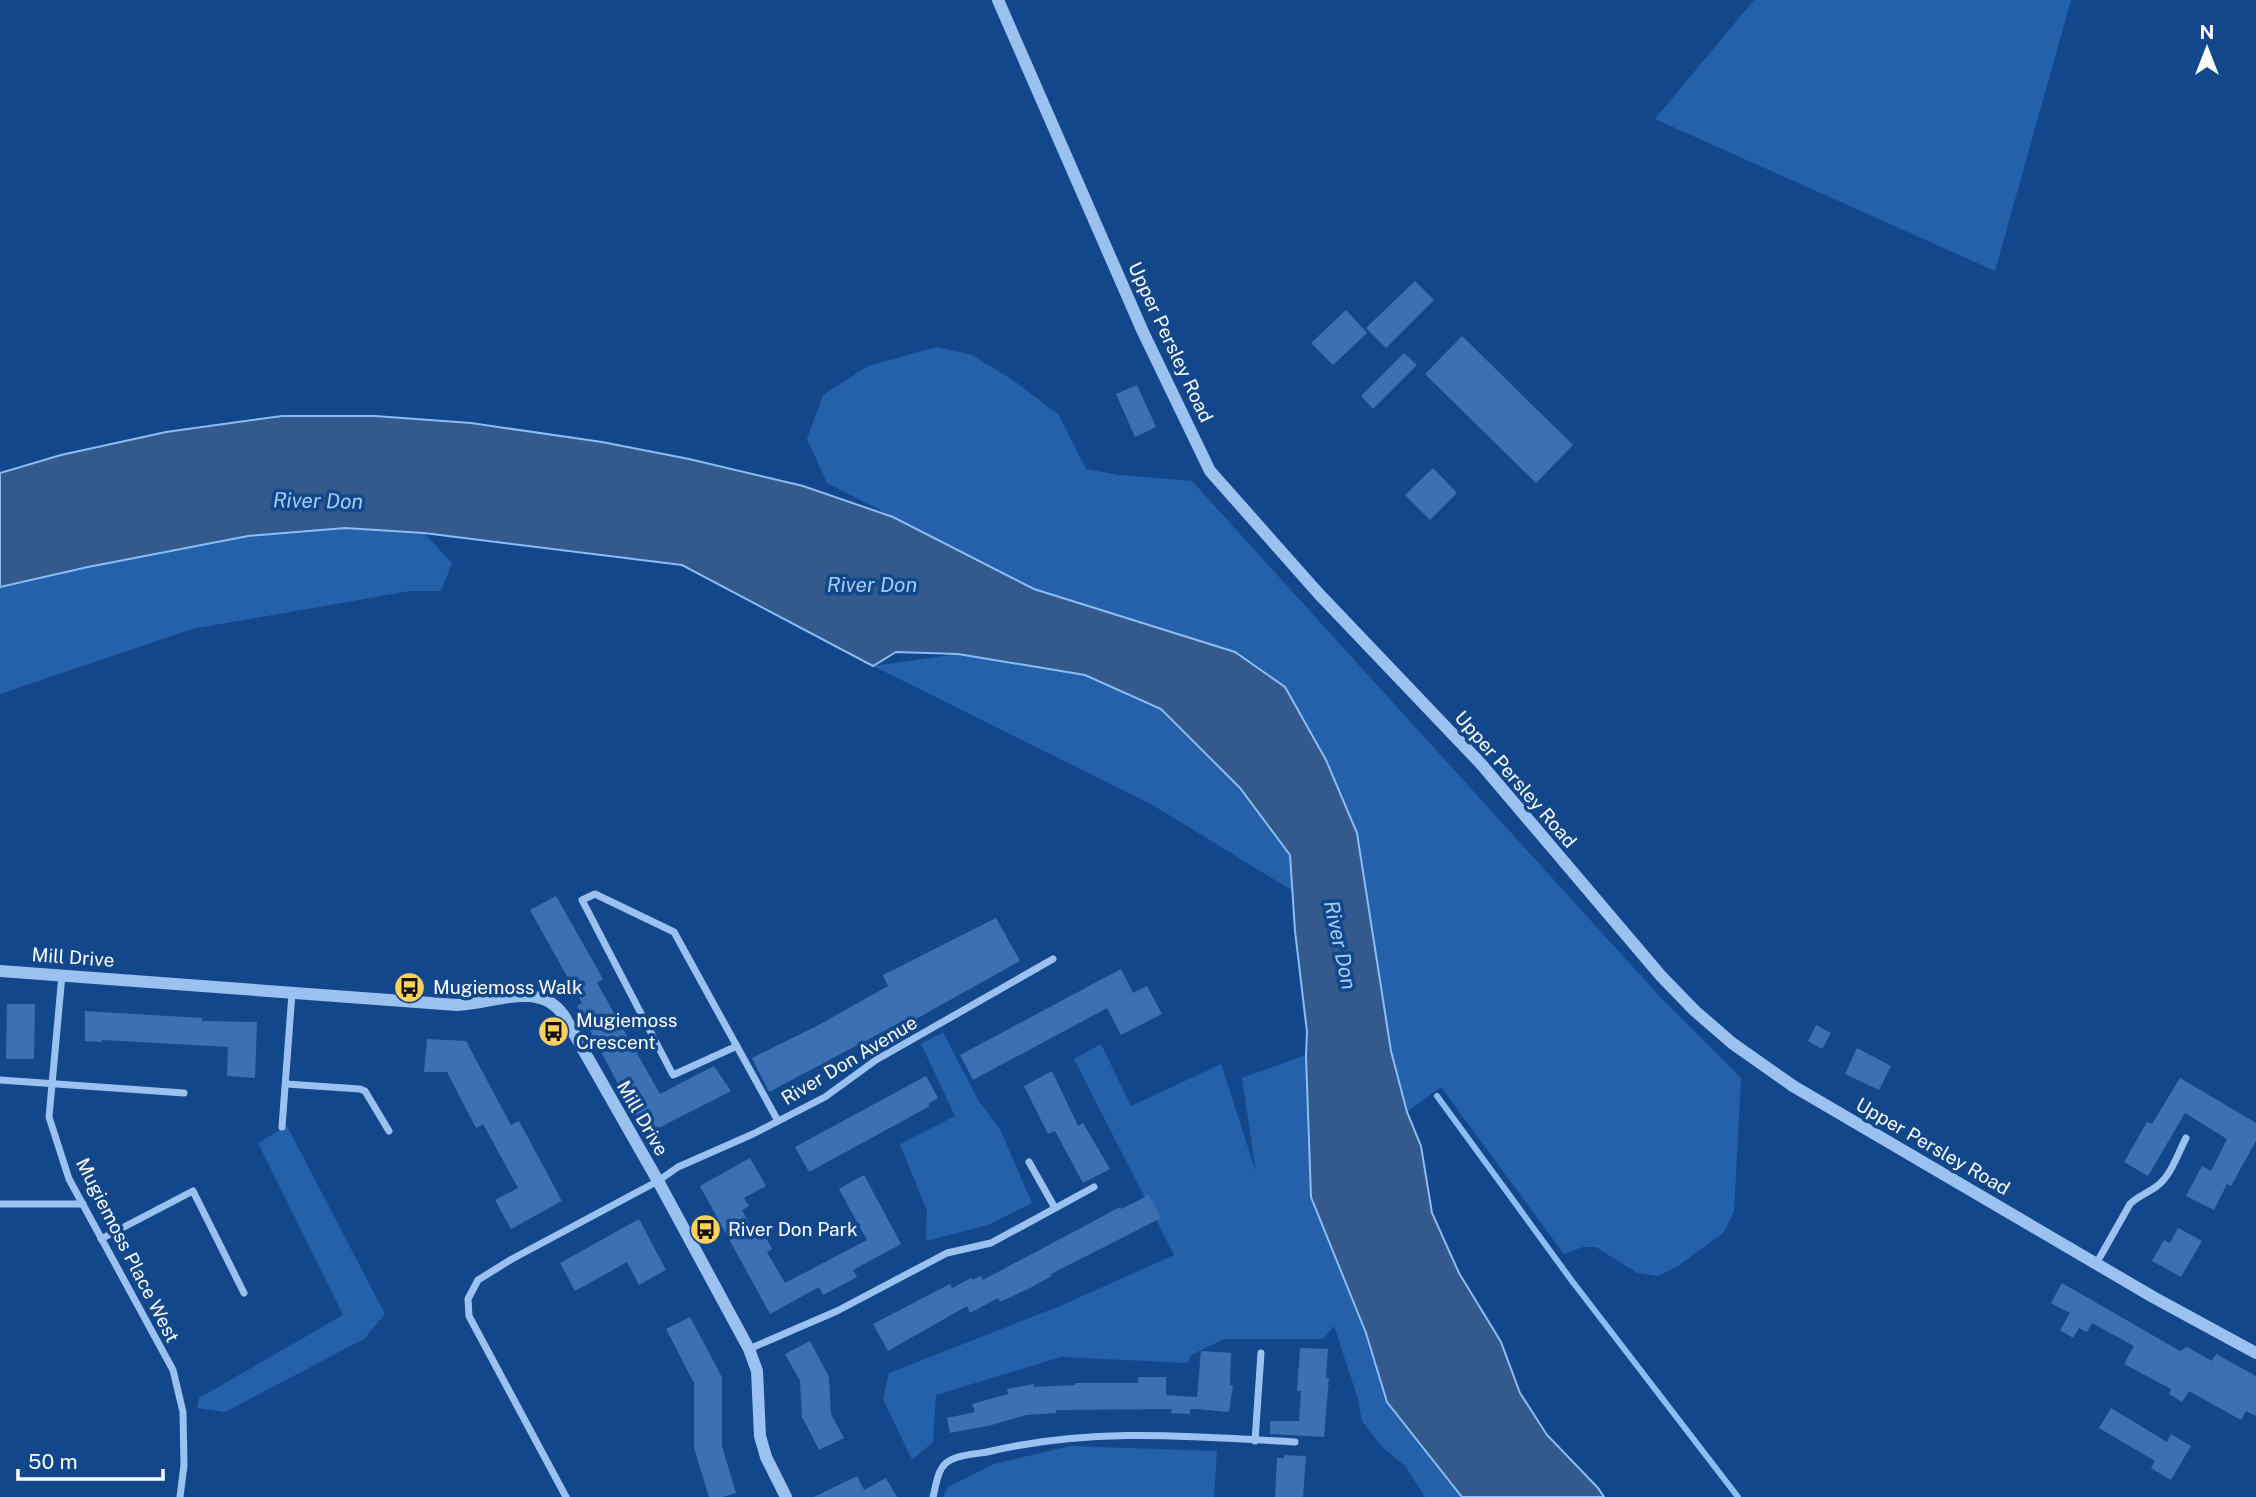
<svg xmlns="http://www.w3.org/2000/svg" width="2256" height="1497" font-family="'Public Sans',sans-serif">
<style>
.green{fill:#2560ab}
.water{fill:#345a8d;stroke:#8cbcf4;stroke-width:2}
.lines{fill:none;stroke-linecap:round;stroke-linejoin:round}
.stream{stroke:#8cbcf4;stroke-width:6}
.building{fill:#3c70b5}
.minor{stroke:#9bc1f1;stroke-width:7}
.tertiary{stroke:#9bc1f1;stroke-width:12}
.labels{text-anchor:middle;stroke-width:7;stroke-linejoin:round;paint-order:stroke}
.street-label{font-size:19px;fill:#fff;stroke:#13478b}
.poi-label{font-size:19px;fill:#fff;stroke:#13478b;text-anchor:start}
.water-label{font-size:21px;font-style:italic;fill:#a6cbf8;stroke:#13478b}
</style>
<rect width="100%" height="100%" fill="#13478b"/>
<g class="green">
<path d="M1754 0H2071L1995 271 1655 119Z"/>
<path d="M937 347 972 355 1013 380 1059 415 1086 469 1119 475 1192 481 1661 998 1741 1078 1734 1212 1723 1233 1678 1266 1658 1276 1637 1273 1596 1247H1583L1564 1254 1441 1087 1407 1112 1391 1051 1357 833 1326 760 1285 687 1235 652 1034 589 827 483 807 439 823 395 868 366Z"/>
<path d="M345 528 424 533 452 563 441 591H410L192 629 0 694V587L88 567 248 536Z"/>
<path d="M958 654 1085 675 1160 709 1245 793 1290 855 1293 891 1151 804 873 666Z"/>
<path d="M943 1032 978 1100 1000 1129 1032 1203 988 1225 926 1241 927 1211 900 1144 955 1116 921 1044Z"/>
<path d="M1101 1044 1131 1106 1221 1064 1256 1172 1242 1078 1306 1055 1311 1197 1366 1333 1387 1402 1462 1497H1425L1405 1466 1380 1445 1362 1421 1358 1399 1334 1326 1323 1339H1224L1191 1355 1188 1363 1061 1357 936 1395 933 1442 912 1460 883 1399 889 1373 1060 1306 1174 1255 1074 1059Z"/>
<path d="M287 1126 385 1314 364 1339 225 1412 197 1408 199 1398 343 1315 258 1143Z"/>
<path d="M1071 1446 1217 1451 1214 1497H943L948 1487 994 1464Z"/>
</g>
<path class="water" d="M282 416H375L471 423 602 442 689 459 803 486 893 517 1034 589 1235 652 1285 687 1326 760 1357 833 1391 1051 1407 1112 1421 1146 1432 1213 1459 1273 1501 1342 1520 1393 1547 1435 1598 1488 1604 1497H1462L1387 1402 1366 1333 1311 1197 1306 1056 1307 1032 1295 931 1290 855 1240 788 1161 709 1085 675 958 654 896 652 873 666 682 565 424 533 345 528 248 536 88 567 0 587V473L61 455 166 432Z"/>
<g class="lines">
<path class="stream" d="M1437 1096 1572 1281 1738 1497"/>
</g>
<g class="building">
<path d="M1415 281 1434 300 1386 348 1366 328Z"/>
<path d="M1346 310 1367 333 1333 365 1311 343Z"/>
<path d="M1462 336 1573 445 1536 483 1425 374Z"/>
<path d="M1404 353 1417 365 1373 409 1361 396Z"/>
<path d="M1137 385 1156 427 1135 437 1116 394Z"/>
<path d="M1433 468 1457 493 1430 520 1405 495Z"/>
<path d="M556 896 603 979 597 983 660 1094 714 1066 731 1091 645 1135 577 1006 582 1003 530 910Z"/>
<path d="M996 918 1020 961 907 1024 905 1020 769 1092 752 1058 815 1027 888 986 883 975Z"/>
<path d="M1121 969 1133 993 1147 986 1162 1014 1121 1035 1107 1008 973 1080 960 1055Z"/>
<path d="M7 1004H35L34 1059H6Z"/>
<path d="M85 1011 202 1018V1021L257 1022 255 1078 227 1076 228 1047 102 1040V1042L85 1041Z"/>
<path d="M1816 1025 1831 1033 1822 1049 1808 1041Z"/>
<path d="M427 1039 466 1041 511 1125 519 1121 562 1201 511 1229 495 1200 518 1188 483 1124 476 1128 447 1072H424Z"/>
<path d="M1857 1048 1891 1066 1879 1090 1845 1074Z"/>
<path d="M1052 1071 1078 1126 1083 1123 1110 1169 1083 1183 1055 1131 1048 1134 1024 1086Z"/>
<path d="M926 1076 938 1098 928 1104 930 1106 809 1172 795 1147Z"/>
<path d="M2180 1078 2256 1123V1141L2231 1186 2227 1184 2214 1210 2186 1196 2202 1166 2211 1171 2227 1139 2185 1113 2148 1176 2124 1162 2147 1122 2152 1124Z"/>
<path d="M750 1158 766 1186 744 1198 749 1206 742 1210 755 1234 762 1231 772 1249 767 1252 785 1283 867 1240 839 1189 864 1175 901 1244 853 1270 857 1277 844 1284 823 1295 819 1287 770 1314 700 1186Z"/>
<path d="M1149 1195 1161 1218 1051 1274 1052 1276 1028 1289 1000 1302 998 1298 970 1313 967 1306 888 1351 873 1324 950 1284 952 1288 971 1278 973 1280 981 1276 983 1280 1120 1207 1121 1209Z"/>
<path d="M639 1219 666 1270 639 1285 627 1262 575 1291 560 1263Z"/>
<path d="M2178 1228 2202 1241 2181 1277 2152 1261 2164 1240 2170 1243Z"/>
<path d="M2062 1283 2180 1351 2187 1347 2212 1361 2216 1354 2256 1376V1416L2246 1411 2241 1420 2189 1391 2182 1402 2169 1394 2171 1389 2124 1364 2134 1346 2092 1323 2087 1332 2079 1328 2073 1338 2060 1330 2070 1313 2051 1303Z"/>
<path d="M690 1317 722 1377V1446L736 1493 722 1497H709L694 1448V1383L666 1329Z"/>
<path d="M810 1341 829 1377 831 1414 844 1438 819 1450 802 1417 800 1381 785 1354Z"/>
<path d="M1300 1348 1328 1349 1326 1378H1329L1324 1437 1270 1434V1421H1299L1301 1391H1297Z"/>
<path d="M1201 1351 1231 1353 1230 1385H1233L1229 1412 1196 1409H1190V1414L1171 1413 1172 1409 1056 1410V1413L1026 1415 992 1425 950 1433 947 1418 975 1412 972 1404 1008 1394 1007 1389 1034 1384V1387L1075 1385V1383H1138V1377H1166V1395L1197 1397Z"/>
<path d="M2111 1408 2167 1442 2171 1434 2191 1446 2171 1480 2151 1468 2155 1461 2099 1428Z"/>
<path d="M1284 1455 1306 1456 1303 1497H1275L1277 1458H1284Z"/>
<path d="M857 1476 864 1490 886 1478 897 1497H814Z"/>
</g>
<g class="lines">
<g class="minor">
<path d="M62 975 49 1117 69 1179 173 1370 183 1412 184 1465 180 1497"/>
<path d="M737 1046 673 1075 582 900 595 894 674 932 778 1121"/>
<path d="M0 1080 184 1093"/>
<path d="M286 1084 360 1089 365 1091 389 1131"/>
<path d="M282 1127 292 993"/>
<path d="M1029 1162 1055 1208"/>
<path d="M0 1204H83"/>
<path d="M101 1239 193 1191 244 1293"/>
<path d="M2096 1264 2130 1204C2138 1196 2148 1193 2157 1186 2171 1176 2178 1153 2186 1138"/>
<path d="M749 1349 837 1311 947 1253 991 1243 1094 1187"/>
<path d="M1255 1441 1261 1353"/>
<path d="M566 1497 469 1316 468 1299 478 1280 512 1259 658 1181 678 1167 753 1134 825 1097 876 1060 1053 959"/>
<path d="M933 1497C936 1486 937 1471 946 1463 956 1455 975 1454 987 1452 1090 1427 1190 1436 1295 1442"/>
</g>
<g class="tertiary">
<path d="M998 0 1143 332 1210 471 1319 594 1482 765 1661 976 1695 1011 1732 1043 1793 1086 2153 1297 2256 1353"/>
<path d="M0 971 457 1005C494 1004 539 979 564 1016L658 1181 749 1349 757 1371 760 1436 766 1457 786 1497"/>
</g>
</g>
<defs>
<symbol id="bus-disc" viewBox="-11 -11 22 22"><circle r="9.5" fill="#ffd05a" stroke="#13478b"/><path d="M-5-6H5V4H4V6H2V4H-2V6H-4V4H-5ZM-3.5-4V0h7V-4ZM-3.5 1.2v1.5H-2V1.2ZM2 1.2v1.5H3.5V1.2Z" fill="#111"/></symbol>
</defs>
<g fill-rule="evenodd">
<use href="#bus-disc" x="392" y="970" width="35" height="35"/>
<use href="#bus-disc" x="536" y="1014" width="35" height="35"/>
<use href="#bus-disc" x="688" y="1212" width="35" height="35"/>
</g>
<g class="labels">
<g class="street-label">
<text transform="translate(1171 342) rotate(65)" y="7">Upper Persley Road</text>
<text transform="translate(1516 779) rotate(49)" y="7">Upper Persley Road</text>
<text transform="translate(73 957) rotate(4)" y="7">Mill Drive</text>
<text transform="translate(849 1060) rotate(-31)" y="7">River Don Avenue</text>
<text transform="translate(643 1118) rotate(60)" y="7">Mill Drive</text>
<text transform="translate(1933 1146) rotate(30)" y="7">Upper Persley Road</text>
<text transform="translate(128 1250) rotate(63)" y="7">Mugiemoss Place West</text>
</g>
<g class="poi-label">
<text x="433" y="994">Mugiemoss Walk</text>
<text x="576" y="1027">Mugiemoss<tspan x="576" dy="22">Crescent</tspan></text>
<text x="728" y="1236">River Don Park</text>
</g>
<g class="water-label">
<text transform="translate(318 501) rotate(1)" y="7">River Don</text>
<text x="872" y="592">River Don</text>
<text transform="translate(1340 945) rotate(78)" y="7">River Don</text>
</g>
</g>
<g transform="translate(2207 49)" stroke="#13478b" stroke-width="5" paint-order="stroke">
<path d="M0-5L12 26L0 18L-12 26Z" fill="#ffffff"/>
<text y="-10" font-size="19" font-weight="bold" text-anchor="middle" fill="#ffffff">N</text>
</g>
<path d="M18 1469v10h145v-10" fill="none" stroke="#ffffff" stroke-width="3.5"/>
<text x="28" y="1469" font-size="21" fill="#ffffff" stroke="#13478b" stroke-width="5" paint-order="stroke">50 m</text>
</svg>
